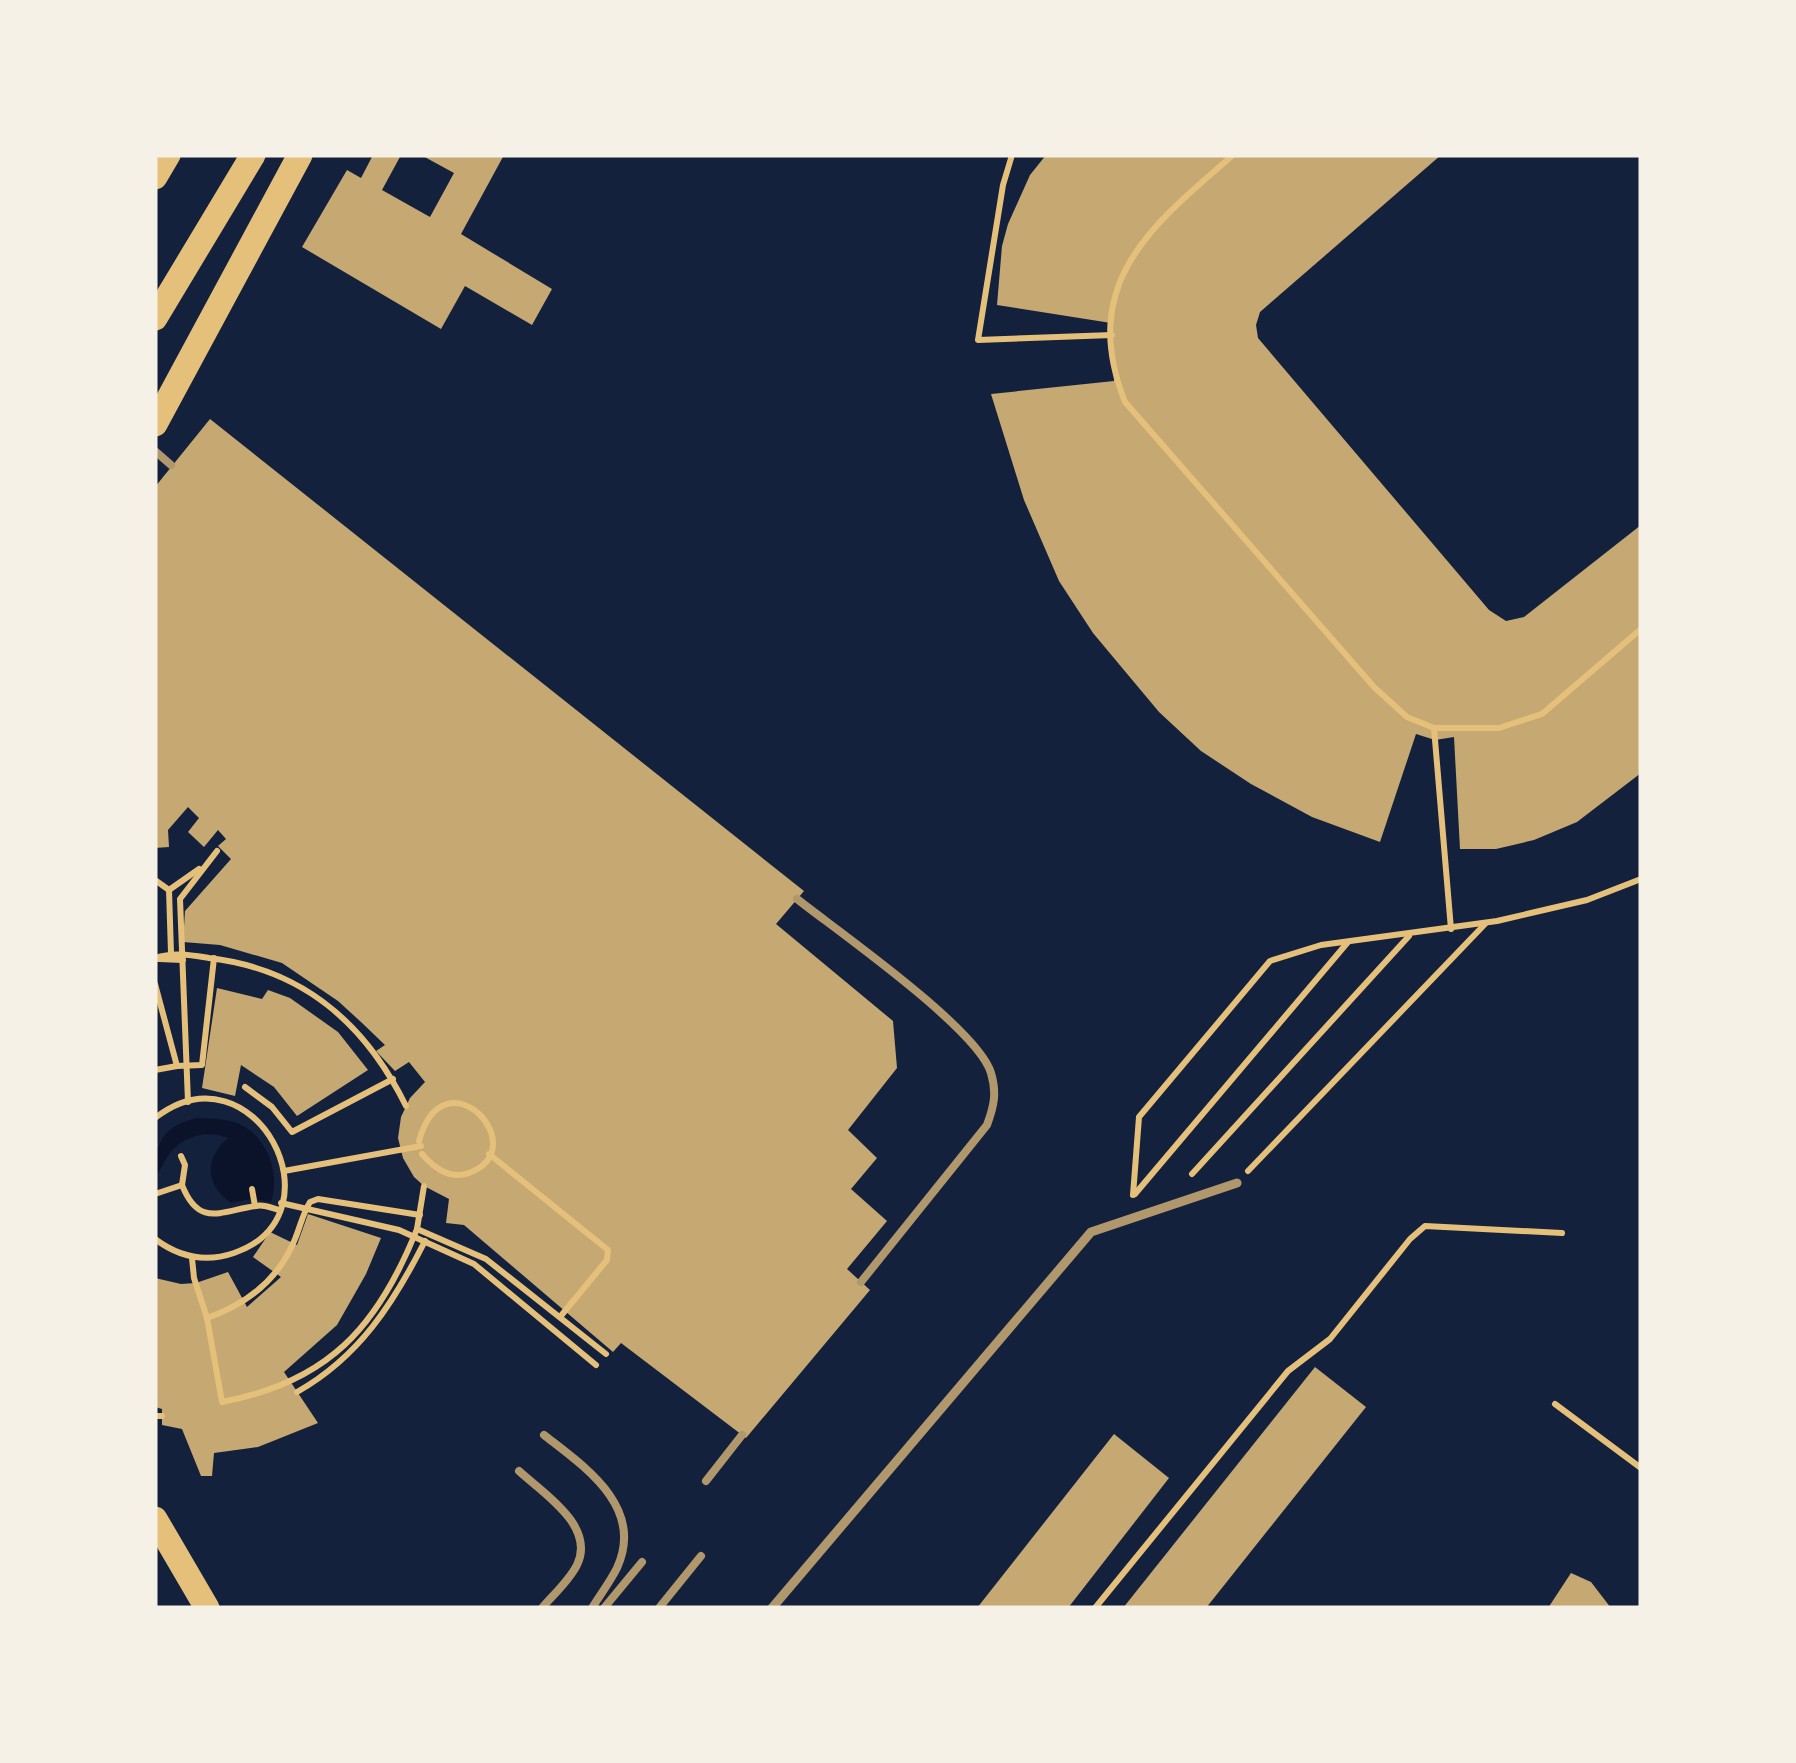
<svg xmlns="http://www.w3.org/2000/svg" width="1796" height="1763" font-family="'Golos Text',sans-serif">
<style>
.water{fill:#0b132b}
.building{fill:#c6a872}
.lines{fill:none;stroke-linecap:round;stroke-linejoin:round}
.path{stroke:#e5c07b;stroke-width:6}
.service{stroke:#b1986c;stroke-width:8}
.pedestrian{stroke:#b1986c;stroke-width:9}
.primary{stroke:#e5c07b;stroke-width:25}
</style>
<rect width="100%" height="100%" fill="#14213d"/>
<path class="water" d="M197 1118C212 1119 230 1118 243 1126 269 1140 280 1175 271 1202L252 1199 231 1203C205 1185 204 1159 228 1138 208 1129 180 1136 168 1156 163 1163 161 1170 155 1177 155 1145 161 1126 197 1118Z"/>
<g class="building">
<path d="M373 155H401L382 190 430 217 454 173 421 155H504L461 234 552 289 532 325 465 286 441 329 302 247 347 170 361 178Z"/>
<path d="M1046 155H1441L1260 312 1256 325 1258 338 1489 610 1506 621 1524 617 1641 525V773L1577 822 1534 840 1496 849H1460L1454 737 1435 740 1416 734 1380 842 1312 817 1251 784 1201 751 1159 712 1093 633 1059 581 1024 500 991 394 1114 381 1111 323 997 305 1002 246 1008 224 1030 175Z"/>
<path d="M210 419 804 891 776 924 893 1021 897 1068 848 1130 877 1158 851 1189 887 1221 847 1269 870 1290 746 1438 621 1343 613 1352 464 1225 446 1223 449 1199 424 1186 414 1177 403 1158 398 1138 401 1117 410 1098 425 1082 409 1062 395 1071 376 1051 385 1045 361 1022 338 1001 282 963 220 945 183 942 185 911 231 859 218 846 226 839 218 830 204 847 188 832 199 818 188 807 168 830 169 847 155 848V487Z"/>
<path d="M217 988 262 999 268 990 290 998 338 1032 368 1070 297 1116 274 1087 241 1065 235 1096 202 1088Z"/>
<path d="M308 1214 381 1238 366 1274 337 1325 284 1372 318 1423 258 1447 214 1453 212 1476H201L182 1429 162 1425V1409L155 1407V1278L181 1284 196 1283 228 1272 247 1307 281 1277 253 1257 270 1232 297 1245Z"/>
<path d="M1315 1367 1366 1407 1206 1608H1123Z"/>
<path d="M1114 1434 1169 1478 1068 1608H977Z"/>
<path d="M1571 1573 1591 1582 1611 1608H1548Z"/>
</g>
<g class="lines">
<g class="path">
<path d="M1012 155 1003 185 978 340 1112 335"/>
<path d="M1233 155C1151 226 1078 283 1125 402L1374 687 1407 717 1434 728H1499L1542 714 1641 629"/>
<path d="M1434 728 1451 929"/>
<path d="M155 880 169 890 171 953"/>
<path d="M169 890 199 869"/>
<path d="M155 958C174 952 190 955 209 958 303 969 365 1023 406 1106"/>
<path d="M159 959 183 960"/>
<path d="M155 984 177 1066 202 1065 214 958"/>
<path d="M155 1070 177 1066"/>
<path d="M245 1087 272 1107 292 1132 393 1079"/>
<path d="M188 1102 180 899 217 851"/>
<path d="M155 1118C254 1041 345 1215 234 1253 205 1263 179 1257 155 1239"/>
<path d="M419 1141C444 1050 536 1148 469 1173 450 1180 434 1168 422 1154"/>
<path d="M489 1154 608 1250 607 1260 560 1317"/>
<path d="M181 1156 185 1165 182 1185"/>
<path d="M284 1171 421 1146"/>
<path d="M1248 1171 1485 924"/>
<path d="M1192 1174 1409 936"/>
<path d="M424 1186 417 1229 486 1259 606 1354"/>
<path d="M252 1189 255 1206"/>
<path d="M155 1194 182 1185C199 1228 221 1211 256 1206 263 1204 272 1208 279 1210"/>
<path d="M1135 1194 1348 942"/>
<path d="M1133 1195 1139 1117 1270 961 1321 945 1497 921 1587 900 1641 879"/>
<path d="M281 1203 399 1230 474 1264 596 1365"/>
<path d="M417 1229C378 1327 328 1382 222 1402L207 1318C247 1304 279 1279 295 1239 300 1227 303 1213 310 1202L318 1199 420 1215"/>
<path d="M192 1258 194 1278 207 1318"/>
<path d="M297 1392C359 1357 393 1304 425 1241"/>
<path d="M1555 1404 1641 1468"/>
<path d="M155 1416H162"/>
<path d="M1095 1608 1288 1371 1330 1339 1410 1239 1425 1226 1562 1233"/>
</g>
<g class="service">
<path d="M155 451 171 465"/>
<path d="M797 899C839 932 978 1029 991 1073 997 1093 994 1106 987 1125L861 1282"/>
<path d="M544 1435C585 1467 645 1507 617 1568 610 1582 600 1595 592 1608"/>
<path d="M519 1471C543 1493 596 1526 577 1565 569 1581 553 1595 542 1608"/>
<path d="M706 1481 742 1435"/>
<path d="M604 1608 642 1562"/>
<path d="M659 1608 701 1556"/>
</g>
<path class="pedestrian" d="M772 1608 1091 1232 1237 1183"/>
<g class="primary">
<path d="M155 177 168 155"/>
<path d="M155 318 253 155"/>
<path d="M155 424 300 155"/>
<path d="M155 1519 207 1608"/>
</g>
</g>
<rect width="1796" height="1763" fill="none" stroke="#f6f1e7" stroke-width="315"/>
</svg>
